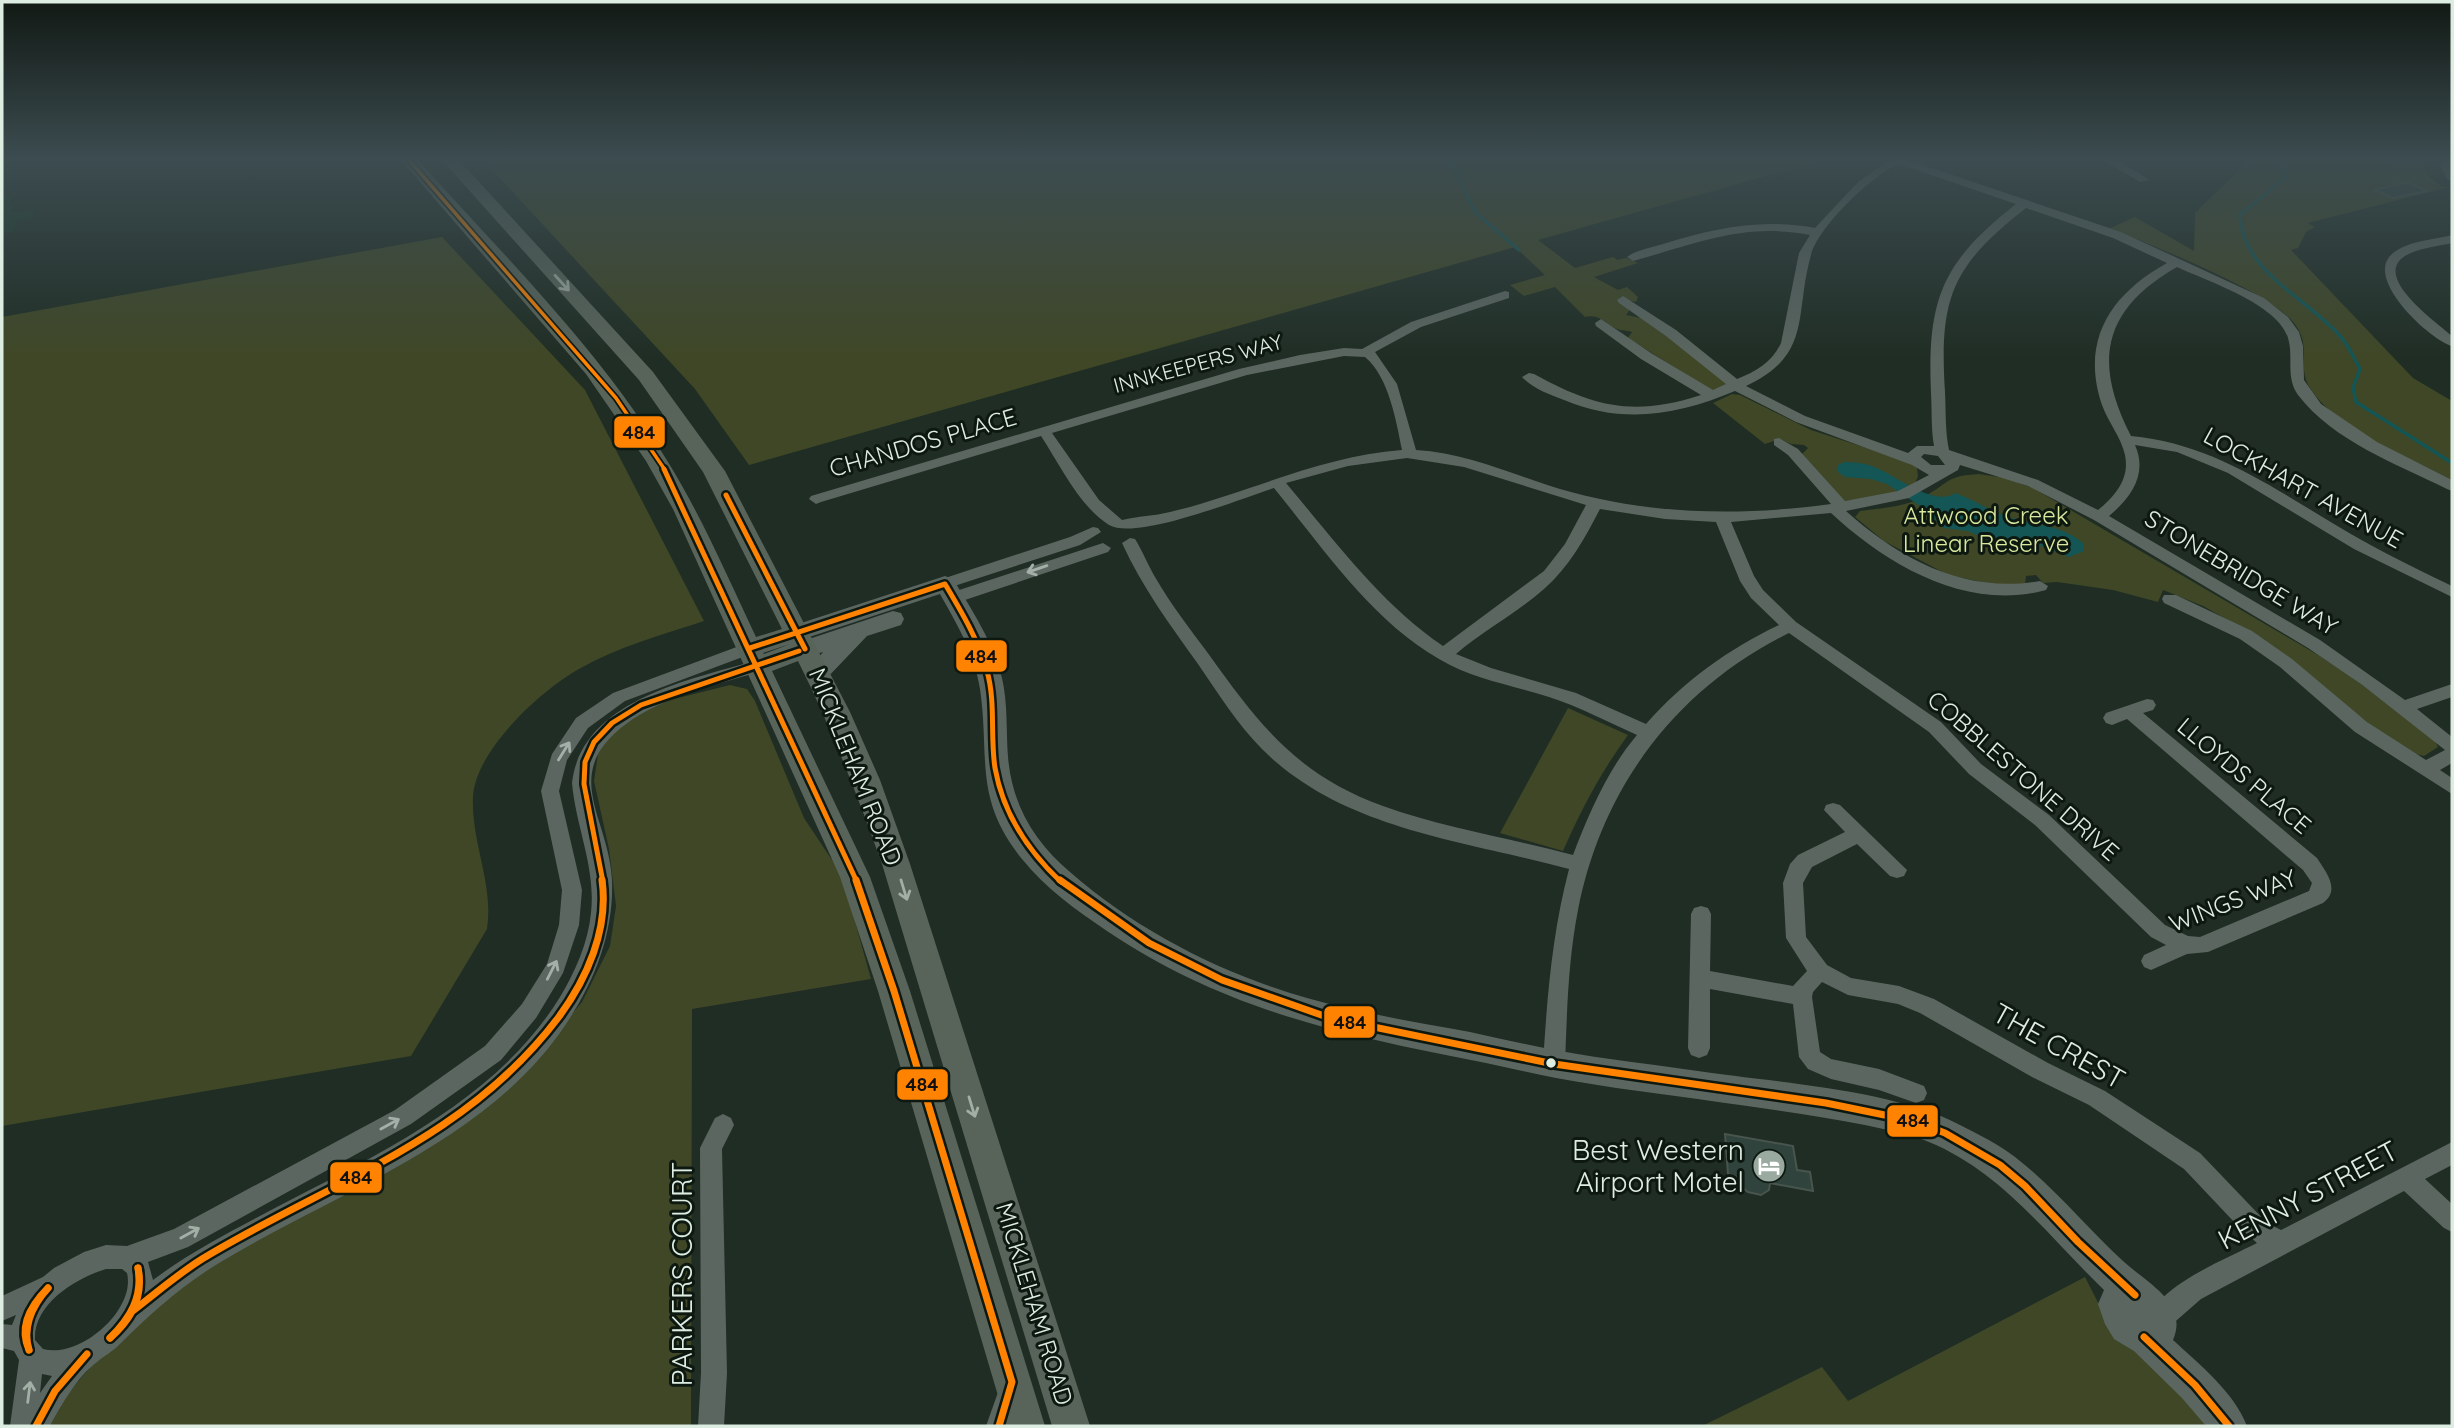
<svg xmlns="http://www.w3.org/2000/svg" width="2454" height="1428" font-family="Quicksand,sans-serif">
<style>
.built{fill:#1a3927}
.green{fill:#3f4726}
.water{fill:#145655}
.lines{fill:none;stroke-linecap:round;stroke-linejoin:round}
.stream{stroke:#145655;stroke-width:3.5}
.building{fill:#30433c;stroke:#48554f;stroke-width:2}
.street{fill:#5b6660;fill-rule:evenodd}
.secondary{fill:#5b6660;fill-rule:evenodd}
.primary{fill:#58645a;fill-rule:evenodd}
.bus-1-far2-casing{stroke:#0d1811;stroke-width:7}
.bus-1-far1-casing{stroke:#0d1811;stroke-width:10}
.bus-1-casing{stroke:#0d1811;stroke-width:12}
.bus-1-far2{stroke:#ff8200;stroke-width:3.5}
.bus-1-far1{stroke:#ff8200;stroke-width:5}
.bus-1{stroke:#ff8200;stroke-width:7}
.oneway{stroke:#a1afa5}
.oneway2{stroke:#a2b0a8}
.bus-dot{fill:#ddede2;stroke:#0d1811;stroke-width:2.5}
.labels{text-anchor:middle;stroke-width:6;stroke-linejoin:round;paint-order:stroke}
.far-street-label{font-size:21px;fill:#ddede2;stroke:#0d1811}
.street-label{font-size:24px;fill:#ddede2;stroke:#0d1811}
.park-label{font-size:24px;fill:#d9e89d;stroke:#0d1811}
.near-street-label{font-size:28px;fill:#ddede2;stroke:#0d1811}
.near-poi-label{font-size:28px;fill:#ddede2;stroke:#0d1811;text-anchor:end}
.line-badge{stroke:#0d1811;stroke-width:2.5}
.pale-badge-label{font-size:19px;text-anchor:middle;font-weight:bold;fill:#111}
</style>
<rect width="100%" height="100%" fill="#1f2d24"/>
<path class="built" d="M12 195 8 205 15 204 12 213 35 209 31 219 18 221 14 231 2 233V197Z"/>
<g class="green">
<path d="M483 160H1823L1538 240 1575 268 1613 257 1617 260 1626 258 1638 263 1594 277 1618 290 1627 287 1638 297 1636 302 1625 300 1629 311 1626 315 1646 319 1729 384 1714 392 1628 338 1632 332C1628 331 1624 330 1620 330 1606 326 1602 313 1585 317L1555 287 1524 296 1510 285 1545 275 1515 247 749 465 695 389Z"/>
<path d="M2249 160H2387L2389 166 2423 164 2428 175 2442 187H2449L2308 223 2315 227 2306 232 2298 248 2291 250 2413 378 2452 401V480C2409 457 2336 430 2310 388 2296 366 2313 347 2294 323 2267 290 2153 246 2110 228L2135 217 2194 251 2195 213Z"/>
<path d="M442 237 585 390 704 621C662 635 617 647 579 669 541 690 475 751 473 797 471 842 494 884 487 929L411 1056 2 1126V317Z"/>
<path d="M1732 394 1740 395 1811 430 1907 461 1917 468 1918 476 1914 486 1881 497 1844 501 1802 454 1808 448 1804 445 1791 444 1780 439 1765 444 1713 403Z"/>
<path d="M1979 474 2005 478 2033 488 2318 655 2352 677 2435 741 2438 747 2424 756 2406 752 2253 634 2203 606 2163 590 2158 602 2113 590 2057 582 2043 583 2036 575 2026 576 2025 585 2015 589 1948 575 1884 541 1855 517 1860 511C1882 508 1906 507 1925 496 1951 482 1945 476 1979 474Z"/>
<path d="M730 685 747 689 755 701 804 818 842 875 871 979 692 1009 691 1426H50L68 1393 95 1362 200 1267 537 1056 582 1002 610 946 616 906 609 849 594 781 598 754 611 734 654 704Z"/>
<path d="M1568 708 1628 735C1601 772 1581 810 1563 851L1500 833Z"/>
<path d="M2085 1277 2109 1324 2150 1355 2207 1426H1702L1822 1367 1848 1401Z"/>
</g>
<path class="water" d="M1844 462C1853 462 1864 463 1872 466 1894 474 1935 508 1955 493 1973 499 1988 510 2006 516 2032 525 2061 524 2083 543L2084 551 2069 557 2038 545 2022 548 1994 543 1968 531 1944 528 1920 506 1887 484 1871 479 1845 477 1838 472 1837 466Z"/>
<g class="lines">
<g class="stream">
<path d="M1450 160 1475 212 1519 250"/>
<path d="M2282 160 2280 164 2286 177 2240 215C2242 272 2307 298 2340 336 2349 346 2354 358 2360 369L2353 388 2356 402 2452 463"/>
</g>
</g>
<g class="building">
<path d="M2407 182 2427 191 2393 198 2375 190Z"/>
<path d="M1725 1134 1793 1146 1797 1170 1810 1172 1813 1191 1770 1183 1769 1190 1761 1195 1748 1192 1740 1186V1178L1728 1174Z"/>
</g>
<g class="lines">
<g class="street">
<path d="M1890 160H1908L2121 232 2264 298 2288 317 2299 332 2303 346 2304 380 2321 404 2377 442 2452 480V491L2447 489C2397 464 2333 441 2298 395 2285 377 2294 357 2288 338 2278 304 2207 281 2177 267 2102 310 2093 362 2131 436 2209 443 2269 485 2334 524 2372 547 2412 567 2452 586V597L2354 549 2228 473 2177 452 2135 445C2148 474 2131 498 2109 516L2320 640 2405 700 2452 684V697L2417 709 2452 737V763L2440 770 2452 778V794L2355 732 2280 667 2240 639 2164 603 2162 599 2164 595H2176L2252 631 2292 659 2367 722 2426 760 2445 750 2361 684 2308 648 2094 520 2028 486 1960 465 1958 470 1909 498 1846 511C1901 560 1965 594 2040 581L2048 586 2046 590C1967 612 1887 565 1831 513L1731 522 1754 576 1763 590 1796 622 1941 722 1981 764 2049 815 2165 925 2188 936 2200 937 2309 891 2312 883 2303 870 2127 719 2112 725 2106 723 2103 718 2106 713 2147 699 2153 700 2156 705 2153 710 2143 713 2317 858C2326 872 2341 890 2323 903L2208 952 2187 954 2151 970 2144 967 2141 961 2144 955 2166 945 2151 937 2035 825 1969 774 1929 732 1789 633C1676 689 1602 787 1578 910 1568 961 1567 1013 1565 1064L1562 1071 1554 1074 1546 1071 1543 1064C1547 998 1552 934 1569 869 1463 840 1343 830 1262 749 1237 724 1218 693 1198 664 1170 625 1142 587 1122 543L1130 538 1135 539C1143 552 1148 565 1155 577 1171 605 1191 630 1210 656 1260 726 1299 776 1383 806 1444 828 1510 838 1573 855 1589 813 1608 769 1637 735 1608 722 1580 707 1549 697 1512 685 1472 679 1439 659 1370 619 1323 548 1274 488 1242 498 1137 541 1109 525 1079 506 1060 465 1041 436L821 502 816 504 809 499 811 496 1239 369 1300 355 1344 348 1362 349 1411 322 1505 291 1509 292V298L1421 327 1375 352 1397 384 1416 450C1471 453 1519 478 1571 492 1656 515 1743 516 1831 504L1788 455 1774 445V439L1779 438 1798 449 1845 501 1898 491 1929 475 1912 465 1796 422 1735 391C1678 415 1623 425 1564 400 1550 395 1532 388 1522 377L1529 373 1534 374C1594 407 1634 417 1701 395L1641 359 1596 326 1595 323 1601 319 1651 353 1713 390 1726 384 1666 336 1619 303 1617 300 1623 296 1676 330 1737 379C1757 371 1772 362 1781 343L1799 253 1810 235C1743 222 1696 244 1633 261L1627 257C1636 250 1651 248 1663 244 1715 228 1761 218 1815 228L1858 182ZM1899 164 2016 204C1942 262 1927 299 1931 393 1932 411 1931 429 1934 446H1917L1908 453 1805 416 1746 386C1813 355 1794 315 1811 255 1818 227 1872 175 1899 164ZM2026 208 2113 238 2167 263C2111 294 2080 340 2102 405 2108 422 2121 437 2125 455 2130 479 2115 496 2098 510L2038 480 1949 450C1945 431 1946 411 1945 392 1939 297 1952 266 2026 208ZM1344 356 1365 357C1389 377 1396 421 1402 450 1320 456 1249 493 1170 512 1154 516 1138 516 1122 520L1099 500 1052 433 1247 375ZM1924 454 1938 456 1945 465H1931L1921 457ZM1407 458 1464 467 1586 505 1565 544 1544 571 1443 646C1380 603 1335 541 1286 483L1348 466ZM1600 509 1665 519 1716 522 1740 581 1751 598 1779 625C1728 649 1683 682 1646 724L1576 693 1491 668 1456 654C1484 630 1517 613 1544 589 1569 567 1585 538 1600 509Z"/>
<path d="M2103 160H2117L2150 180 2140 182Z"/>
<path d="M2443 160H2452V181L2448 180 2441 168Z"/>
<path d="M2452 235V243C2436 247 2412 248 2400 260 2379 282 2437 323 2452 336V346C2429 339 2367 281 2390 256 2404 241 2433 240 2452 235Z"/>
<path d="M1093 527 1098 528 1101 532 1080 545 945 589 937 584 939 580 1070 537Z"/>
<path d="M1103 543 1111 548 1108 552 953 604 945 598 947 594Z"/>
<path d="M750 642 756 644 758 648 756 652 625 701 588 728 567 760 559 791 582 890 579 925 563 973 536 1018 501 1060 411 1124 188 1247 148 1262 153 1280C186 1255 221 1237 258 1217 366 1159 493 1106 560 997 575 972 588 943 591 913 596 867 576 828 572 783 581 700 692 679 758 660L764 662 766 666 764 670C718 685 665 695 626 724 559 774 609 817 612 880 614 932 595 981 566 1024 486 1145 329 1194 211 1268 177 1290 148 1316 119 1345 112 1352 104 1356 97 1362 77 1377 62 1404 50 1426H10L19 1360 14 1351 2 1348V1324L12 1325 16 1315 2 1321V1296L43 1277 54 1268 84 1252 106 1245 127 1246 174 1229 395 1110 485 1046 522 1004 547 964 559 925 562 890 541 791 552 754 576 718 613 693ZM106 1269H122L127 1273C136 1310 80 1359 43 1349L35 1340C33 1304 76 1278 106 1269ZM42 1374 52 1376 40 1393Z"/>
<path d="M1833 803 1840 805 1907 870 1904 876 1897 878 1890 876 1857 844 1812 867 1803 883 1806 937 1827 965 1851 978 1899 986 1934 999 2048 1063 2105 1091 2200 1153 2267 1223 2281 1230 2452 1142V1165L2425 1179 2452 1204V1232L2444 1228 2404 1191 2201 1299 2169 1327 2160 1330 2151 1327 2148 1318C2162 1284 2226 1259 2257 1243L2236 1224 2184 1169 2089 1105 2032 1077 1920 1013 1898 1004 1848 995 1822 982 1813 992 1812 997 1820 1052 1831 1059 1879 1069 1924 1086 1927 1093 1924 1100 1916 1103 1879 1090 1831 1079 1808 1069 1799 1057 1793 1004 1710 989V1048L1707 1055 1699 1058 1691 1055 1688 1048 1691 914 1694 908 1701 906 1708 908 1711 914 1710 971 1793 986 1807 971 1786 938 1783 883 1790 864 1798 855 1845 832 1824 810 1826 805Z"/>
<path d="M723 1114 731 1118 734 1125 722 1149 727 1373 724 1426H698L701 1373 700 1148 715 1118Z"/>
<path d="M1010 1380 1019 1384 1023 1393 1012 1426H986L1001 1384Z"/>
</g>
<g class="secondary">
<path d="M945 576 953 579C972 610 993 642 1002 678 1008 704 1006 731 1008 757 1012 805 1034 841 1070 872 1136 930 1222 974 1307 998 1360 1013 1415 1022 1470 1032 1498 1038 1527 1045 1555 1050 1607 1060 1660 1065 1712 1073 1785 1083 1896 1091 1960 1125 1978 1134 1998 1144 2015 1157 2054 1187 2087 1228 2123 1261 2147 1283 2189 1303 2173 1340 2199 1364 2234 1392 2247 1426H2206L2182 1398 2134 1351 2114 1339 2105 1324 2098 1304 2104 1290C2049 1237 2002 1172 1929 1142 1909 1133 1886 1130 1865 1125 1816 1115 1767 1109 1718 1102 1664 1094 1609 1088 1556 1078 1529 1073 1502 1066 1476 1061 1339 1034 1225 1010 1107 931 1076 910 1045 888 1022 859 973 798 990 758 980 689 975 655 957 624 940 594L797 641 789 639 785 633 789 627Z"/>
<path d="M893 611 901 613 904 619 901 625 867 636 825 680 817 683 809 680 805 674 823 652 805 657 797 655 793 649 797 643Z"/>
</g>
<path class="primary" d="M401 160H418C505 257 600 350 668 462 702 517 728 578 756 637L782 629 703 472 639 380 442 160H459L653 372 725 471 850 712 880 780 910 864 1090 1426H1052L882 864C857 794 831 727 798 661L772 671 870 877 910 991 1045 1426H1007L878 991 840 877 673 509 646 461 586 374ZM790 644 764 654 763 653Z"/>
<defs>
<path id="bus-1-far2" d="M409 160 616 398 665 470"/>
<g id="bus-1-far1">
<path d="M664 469 857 882"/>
<path d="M726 495 805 649"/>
<path d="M750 648 945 584C961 611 979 641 987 671 996 703 990 736 995 768 1003 813 1028 851 1061 882"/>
<path d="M603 882 584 784 585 762 594 742 612 723 641 705 799 651"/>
</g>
<g id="bus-1">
<path d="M856 880 894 991 1012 1382 999 1426"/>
<path d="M1060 880 1149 943 1222 980 1330 1018 1554 1064 1826 1103 1914 1121 1945 1133 2000 1165 2025 1186 2078 1242 2135 1295"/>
<path d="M134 1310C156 1293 178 1274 202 1259 329 1182 464 1142 558 1018 587 979 609 929 602 880"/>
<path d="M2144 1337 2195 1385 2229 1426"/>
<path d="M110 1338C130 1318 143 1297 138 1268"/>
<path d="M110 1338C132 1319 144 1297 138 1268"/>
<path d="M29 1350C18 1326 31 1305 48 1288"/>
<path d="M29 1350C22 1326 32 1306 48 1288"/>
<path d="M36 1426 55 1391 87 1354"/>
</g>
</defs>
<use href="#bus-1-far2" class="bus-1-far2-casing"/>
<use href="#bus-1-far1" class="bus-1-far1-casing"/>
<use href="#bus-1" class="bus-1-casing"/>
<use href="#bus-1-far2" class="bus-1-far2"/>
<use href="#bus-1-far1" class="bus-1-far1"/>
<use href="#bus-1" class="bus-1"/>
</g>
<defs><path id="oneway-shaft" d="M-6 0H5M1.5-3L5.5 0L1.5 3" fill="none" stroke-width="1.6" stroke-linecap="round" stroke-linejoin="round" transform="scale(1.75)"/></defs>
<g class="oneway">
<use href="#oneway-shaft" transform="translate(562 283) rotate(48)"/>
<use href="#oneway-shaft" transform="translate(904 890) rotate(73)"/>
<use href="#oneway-shaft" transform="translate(972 1107) rotate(73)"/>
</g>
<g class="oneway2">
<use href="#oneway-shaft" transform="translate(1037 569) rotate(161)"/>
<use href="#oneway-shaft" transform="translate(564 751) rotate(-58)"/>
<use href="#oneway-shaft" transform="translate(552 970) rotate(-63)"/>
<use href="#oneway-shaft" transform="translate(390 1124) rotate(-29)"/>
<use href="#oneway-shaft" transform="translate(190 1233) rotate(-29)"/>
<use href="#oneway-shaft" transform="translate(29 1392) rotate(-83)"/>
</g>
<linearGradient id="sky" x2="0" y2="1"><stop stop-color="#111914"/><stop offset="0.44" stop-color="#3c4c50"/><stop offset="1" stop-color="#3c4c50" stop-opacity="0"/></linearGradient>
<rect width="2454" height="360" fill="url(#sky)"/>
<defs>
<symbol id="hotel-disc" viewBox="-11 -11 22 22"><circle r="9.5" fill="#9aaaa0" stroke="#0d1811"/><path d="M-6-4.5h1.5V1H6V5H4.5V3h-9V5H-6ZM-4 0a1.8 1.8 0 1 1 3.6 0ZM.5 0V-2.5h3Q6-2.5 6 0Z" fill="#fff"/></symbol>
</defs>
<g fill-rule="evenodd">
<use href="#hotel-disc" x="1750" y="1147" width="38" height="38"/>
</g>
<circle class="bus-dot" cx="1551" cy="1063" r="6"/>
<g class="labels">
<g class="far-street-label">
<text transform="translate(1198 364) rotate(-15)" y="7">INNKEEPERS WAY</text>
</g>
<g class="street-label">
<text transform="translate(923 443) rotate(-16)" y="8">CHANDOS PLACE</text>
<text transform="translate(2303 488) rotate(29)" y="8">LOCKHART AVENUE</text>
<text transform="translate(2241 573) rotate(31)" y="8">STONEBRIDGE WAY</text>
<text transform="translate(855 767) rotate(68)" y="8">MICKLEHAM ROAD</text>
<text transform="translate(2023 776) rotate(41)" y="8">COBBLESTONE DRIVE</text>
<text transform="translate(2244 776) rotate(40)" y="8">LLOYDS PLACE</text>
<text transform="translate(2233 901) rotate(-21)" y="8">WINGS WAY</text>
<text transform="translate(1034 1304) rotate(73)" y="8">MICKLEHAM ROAD</text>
</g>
<g class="park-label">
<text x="1986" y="524">Attwood Creek<tspan x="1986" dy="28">Linear Reserve</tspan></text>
</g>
<g class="near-street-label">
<text transform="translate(2059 1046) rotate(29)" y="10">THE CREST</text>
<text transform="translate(2308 1195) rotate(-28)" y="10">KENNY STREET</text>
<text transform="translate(682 1274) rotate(-90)" y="10">PARKERS COURT</text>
</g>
<g class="near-poi-label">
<text x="1744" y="1160">Best Western<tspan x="1744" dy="32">Airport Motel</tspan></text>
</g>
</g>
<g class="line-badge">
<rect x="613" y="415" width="53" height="34" rx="7" fill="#ff8200"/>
<rect x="955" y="639" width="53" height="34" rx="7" fill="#ff8200"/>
<rect x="1323" y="1005" width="53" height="34" rx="7" fill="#ff8200"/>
<rect x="896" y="1068" width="53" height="33" rx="7" fill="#ff8200"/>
<rect x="1886" y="1104" width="53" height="34" rx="7" fill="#ff8200"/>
<rect x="329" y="1161" width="54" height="33" rx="7" fill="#ff8200"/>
</g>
<g class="pale-badge-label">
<text x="639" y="439">484</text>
<text x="981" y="663">484</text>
<text x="1350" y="1029">484</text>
<text x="922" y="1091">484</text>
<text x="1913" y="1127">484</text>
<text x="356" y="1184">484</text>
</g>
<rect width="2454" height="1428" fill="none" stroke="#ddede2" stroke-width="7"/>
</svg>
